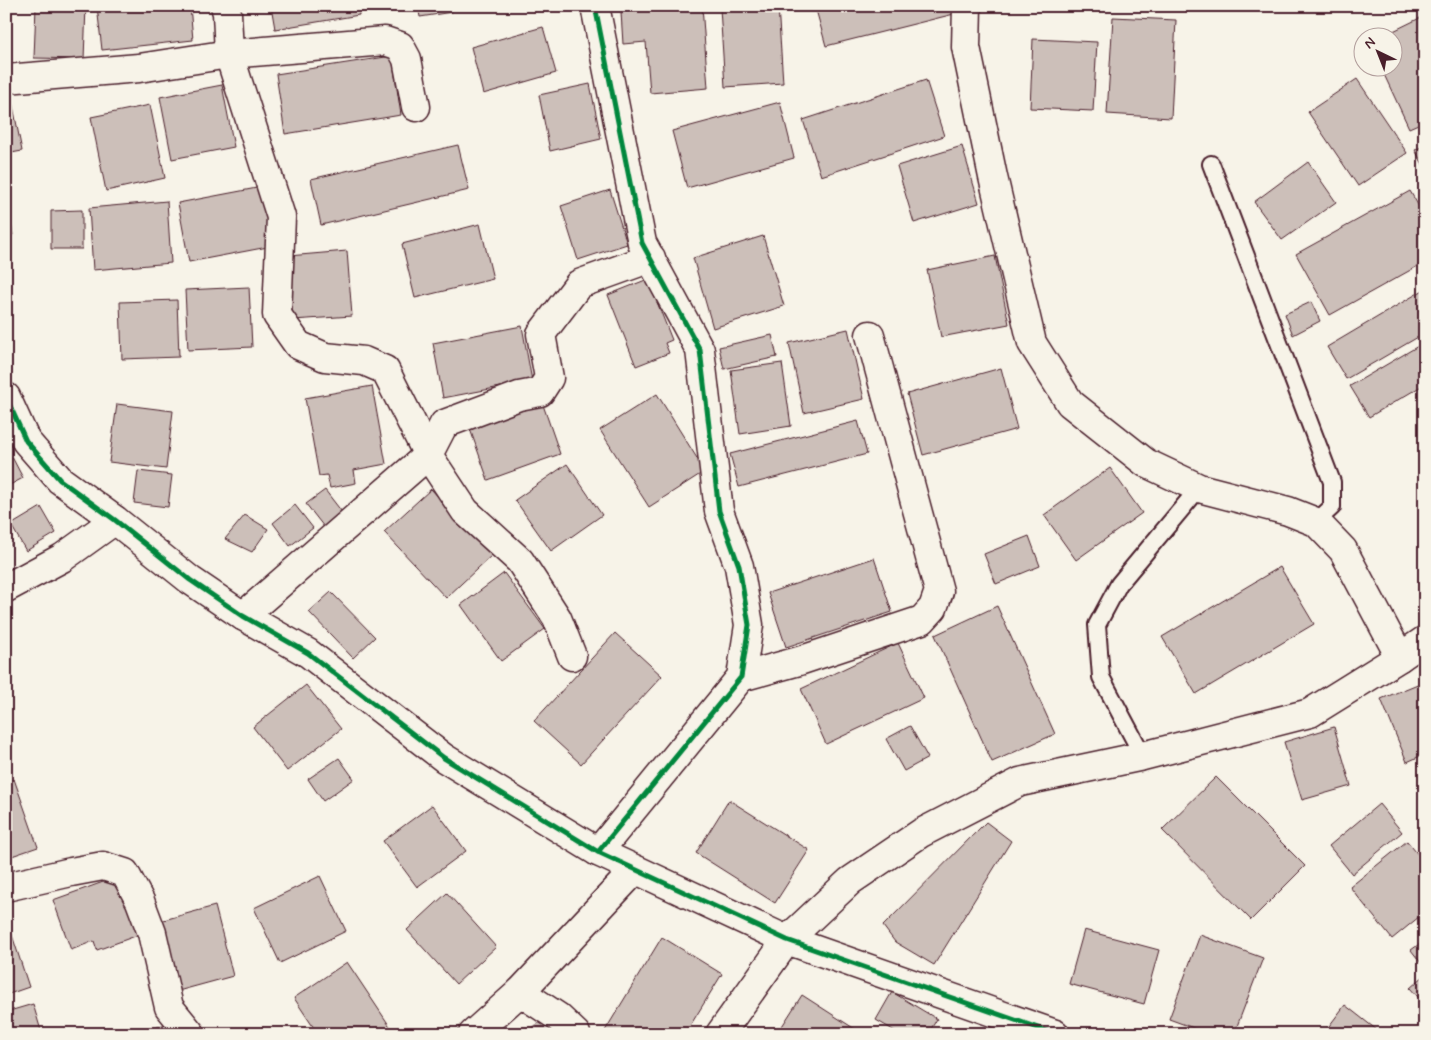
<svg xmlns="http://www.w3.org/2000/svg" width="1431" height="1040" font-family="Mynerve,sans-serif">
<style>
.building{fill:#ccbfb9;stroke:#4a1f2b}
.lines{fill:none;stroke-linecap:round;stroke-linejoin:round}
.service-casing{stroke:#4a1f2b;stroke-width:20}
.minor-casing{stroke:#4a1f2b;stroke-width:31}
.service{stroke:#f7f3e8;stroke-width:16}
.minor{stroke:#f7f3e8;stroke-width:28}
.cycleway-casing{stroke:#f7f3e8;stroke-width:8}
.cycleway{stroke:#00873e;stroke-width:5}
</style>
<rect width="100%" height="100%" fill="#f7f3e8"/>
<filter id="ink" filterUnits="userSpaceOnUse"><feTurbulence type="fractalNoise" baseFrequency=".02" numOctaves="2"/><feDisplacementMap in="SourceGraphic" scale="10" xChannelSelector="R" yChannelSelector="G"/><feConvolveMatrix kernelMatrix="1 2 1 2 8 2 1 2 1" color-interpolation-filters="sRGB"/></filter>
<g filter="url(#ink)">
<g class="building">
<path d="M36 6H86L84 59 34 58Z"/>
<path d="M97 6H190L193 40 102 50Z"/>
<path d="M271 6H358L359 15 275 29Z"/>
<path d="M418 6H451L452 12 420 17Z"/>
<path d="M692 6H702L708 88 650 93 646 42 623 44 621 12Z"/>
<path d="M747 6H778L783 83 725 87 720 8Z"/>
<path d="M815 6H956L958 13 826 46Z"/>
<path d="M1424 16 1425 121 1409 128 1381 68H1394V38H1379Z"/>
<path d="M1113 17 1176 20 1171 118 1107 114Z"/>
<path d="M543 27 556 73 483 94 471 47Z"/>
<path d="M1033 39 1097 42 1093 111 1030 108Z"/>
<path d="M392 56 401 115 285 134 276 74Z"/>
<path d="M1357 79 1407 153 1358 186 1308 112Z"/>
<path d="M926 80 944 136 821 176 803 120Z"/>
<path d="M590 84 601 139 550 151 539 95Z"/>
<path d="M222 85 234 147 172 159 160 97Z"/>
<path d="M11 96 22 151 6 154V97Z"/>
<path d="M780 102 794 158 687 188 672 131Z"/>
<path d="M150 105 165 178 106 191 91 117Z"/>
<path d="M458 145 469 190 321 225 311 179Z"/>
<path d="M1425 145V168L1415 150Z"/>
<path d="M962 146 979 203 914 223 897 166Z"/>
<path d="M1308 162 1336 202 1282 240 1254 202Z"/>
<path d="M262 187 273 246 189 262 178 203Z"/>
<path d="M610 190 627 244 578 260 561 206Z"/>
<path d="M1410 191 1425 217V262L1330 315 1296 254Z"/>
<path d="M167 201 171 263 93 270 89 208Z"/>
<path d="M82 210V249H51V211Z"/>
<path d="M10 217 13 235 6 236V218Z"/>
<path d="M480 224 493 279 415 298 402 244Z"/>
<path d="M763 236 784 306 713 328 693 258Z"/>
<path d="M347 251 352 316 293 320 288 256Z"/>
<path d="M995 256 1009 324 941 337 927 270Z"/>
<path d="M648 279 672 340 665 343 669 353 636 366 608 295Z"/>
<path d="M249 287 252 347 188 350 185 290Z"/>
<path d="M1425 289V333L1346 379 1327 347Z"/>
<path d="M177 300 179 357 122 359 120 302Z"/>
<path d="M1311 302 1320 321 1293 335 1285 314Z"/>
<path d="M522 326 532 381 443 398 433 343Z"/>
<path d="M848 329 864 399 804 413 789 343Z"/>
<path d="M772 335 777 357 724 369 719 347Z"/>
<path d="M1425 342V384L1369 417 1350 386Z"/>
<path d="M782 363 791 426 740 434 731 370Z"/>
<path d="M1001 368 1017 429 923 455 907 394Z"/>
<path d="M372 386 386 464 354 470 356 483 330 488 327 475 319 476 305 398Z"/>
<path d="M657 394 705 471 649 507 600 430Z"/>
<path d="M542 402 560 454 488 480 470 429Z"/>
<path d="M117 404 173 411 166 469 109 462Z"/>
<path d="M858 421 867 454 739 487 730 454Z"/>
<path d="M12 457 23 478 6 487V460Z"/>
<path d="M567 464 602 515 551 551 515 500Z"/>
<path d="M1110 468 1142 513 1076 560 1044 515Z"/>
<path d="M138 471 172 475 168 507 134 503Z"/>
<path d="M431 489 492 555 446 598 384 532Z"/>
<path d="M325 490 342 512 324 527 306 504Z"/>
<path d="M295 505 313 528 290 546 273 523Z"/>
<path d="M41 507 56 533 26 551 11 525Z"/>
<path d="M245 515 268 529 252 552 225 539Z"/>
<path d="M6 535 11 545 6 548Z"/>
<path d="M1029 536 1040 566 996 584 984 554Z"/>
<path d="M874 558 892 612 786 647 768 593Z"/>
<path d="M1280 567 1314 624 1196 694 1162 637Z"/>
<path d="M504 573 545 629 501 661 461 605Z"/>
<path d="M331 592 375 637 353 658 309 612Z"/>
<path d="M997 606 1055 734 992 762 935 635Z"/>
<path d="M615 633 662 676 581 764 534 721Z"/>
<path d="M898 643 924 698 826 744 801 689Z"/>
<path d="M1425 681V754L1407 762 1381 699Z"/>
<path d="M306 685 341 729 287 771 253 727Z"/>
<path d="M910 726 928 758 904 771 886 739Z"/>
<path d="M1334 727 1351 786 1302 800 1284 742Z"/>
<path d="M339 758 354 779 323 801 308 779Z"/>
<path d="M1216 777 1305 866 1251 920 1162 830Z"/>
<path d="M14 779 38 847 6 858V782Z"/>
<path d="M729 800 809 850 775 903 696 853Z"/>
<path d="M1379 804 1402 832 1352 874 1329 846Z"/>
<path d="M432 805 466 851 417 887 383 841Z"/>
<path d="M986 822 1011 841 934 965 895 942 883 926Z"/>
<path d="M1407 841 1425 863V912L1392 939 1350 887Z"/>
<path d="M120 876 141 934 97 950 94 941 71 950 53 900Z"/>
<path d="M320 876 346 931 280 963 254 908Z"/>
<path d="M447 893 496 947 456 984 407 930Z"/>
<path d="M215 906 233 976 178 991 160 921Z"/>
<path d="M1084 930 1159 950 1144 1004 1069 984Z"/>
<path d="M11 932 29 987 6 995V933Z"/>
<path d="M1200 935 1263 958 1234 1034H1210L1169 1019Z"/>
<path d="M662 937 722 974 685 1034H603Z"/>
<path d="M1425 940V968L1411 950Z"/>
<path d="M347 962 395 1034H318L294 998Z"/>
<path d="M1425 975V1005L1410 988Z"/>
<path d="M892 992 937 1019 928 1034H900L876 1020Z"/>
<path d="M802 995 858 1031 857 1034H777Z"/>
<path d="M33 1004 42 1034H6V1012Z"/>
<path d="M1345 1005 1382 1034H1323Z"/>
<path d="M547 1016 561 1034H525Z"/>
<path d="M168 1023 172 1034H139Z"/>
</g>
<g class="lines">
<defs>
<g id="service">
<path d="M1211 164 1332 482V507L1316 522"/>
<path d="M1143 756 1101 677 1097 625 1119 584 1199 488"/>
</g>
<g id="minor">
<path d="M225 6 227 13 229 54 281 217 277 315 298 345 325 357 364 361 385 370 428 455 465 511 520 561 557 618 572 656"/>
<path d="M595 6 642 243 700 350 719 511 739 566 749 625 741 677 598 852"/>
<path d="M967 6 966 47 993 177 1032 343 1070 403 1146 463 1199 488 1288 511 1316 522 1343 550 1400 657"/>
<path d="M6 79 139 68 229 54 385 41 400 46 407 59 416 107"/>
<path d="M6 397 26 441 60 480 115 520 190 580 243 616 308 653 444 758 598 852 787 940 1055 1034"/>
<path d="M6 588 62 558 115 520"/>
<path d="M243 616 428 455 444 424 519 396 540 392 549 378 541 334 579 284 651 258"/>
<path d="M741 677 799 661 922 620 933 608 939 591 870 335"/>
<path d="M6 887 71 872 103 866 125 873 140 901 152 933 169 1007 191 1034"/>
<path d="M520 992 558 1017 576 1034"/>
<path d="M473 1034 520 992 635 870"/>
<path d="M720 1034 787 940 850 881 921 833 1020 782 1143 756 1310 713 1400 657 1425 640"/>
</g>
</defs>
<use href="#service" class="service-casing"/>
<use href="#minor" class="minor-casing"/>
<use href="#service" class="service"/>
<use href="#minor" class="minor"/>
<defs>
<g id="cycleway">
<path d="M595 6 642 243 700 350 719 511 739 566 749 625 741 677 598 852"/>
<path d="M6 397 26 441 60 480 115 520 190 580 243 616 308 653 444 758 598 852 787 940 1055 1034"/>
</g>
</defs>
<use href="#cycleway" class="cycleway-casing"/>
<use href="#cycleway" class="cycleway"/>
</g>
</g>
<rect width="1431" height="1040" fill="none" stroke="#f7f3e8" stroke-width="25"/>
<rect x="12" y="12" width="1406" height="1015" fill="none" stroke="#4a1f2b" stroke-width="2" filter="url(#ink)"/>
<g transform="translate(1378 52) rotate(317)"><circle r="24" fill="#f7f3e8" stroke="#b29e9c"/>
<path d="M0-4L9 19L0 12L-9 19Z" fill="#4a1f2b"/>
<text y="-8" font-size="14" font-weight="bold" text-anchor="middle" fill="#4a1f2b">N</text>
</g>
</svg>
